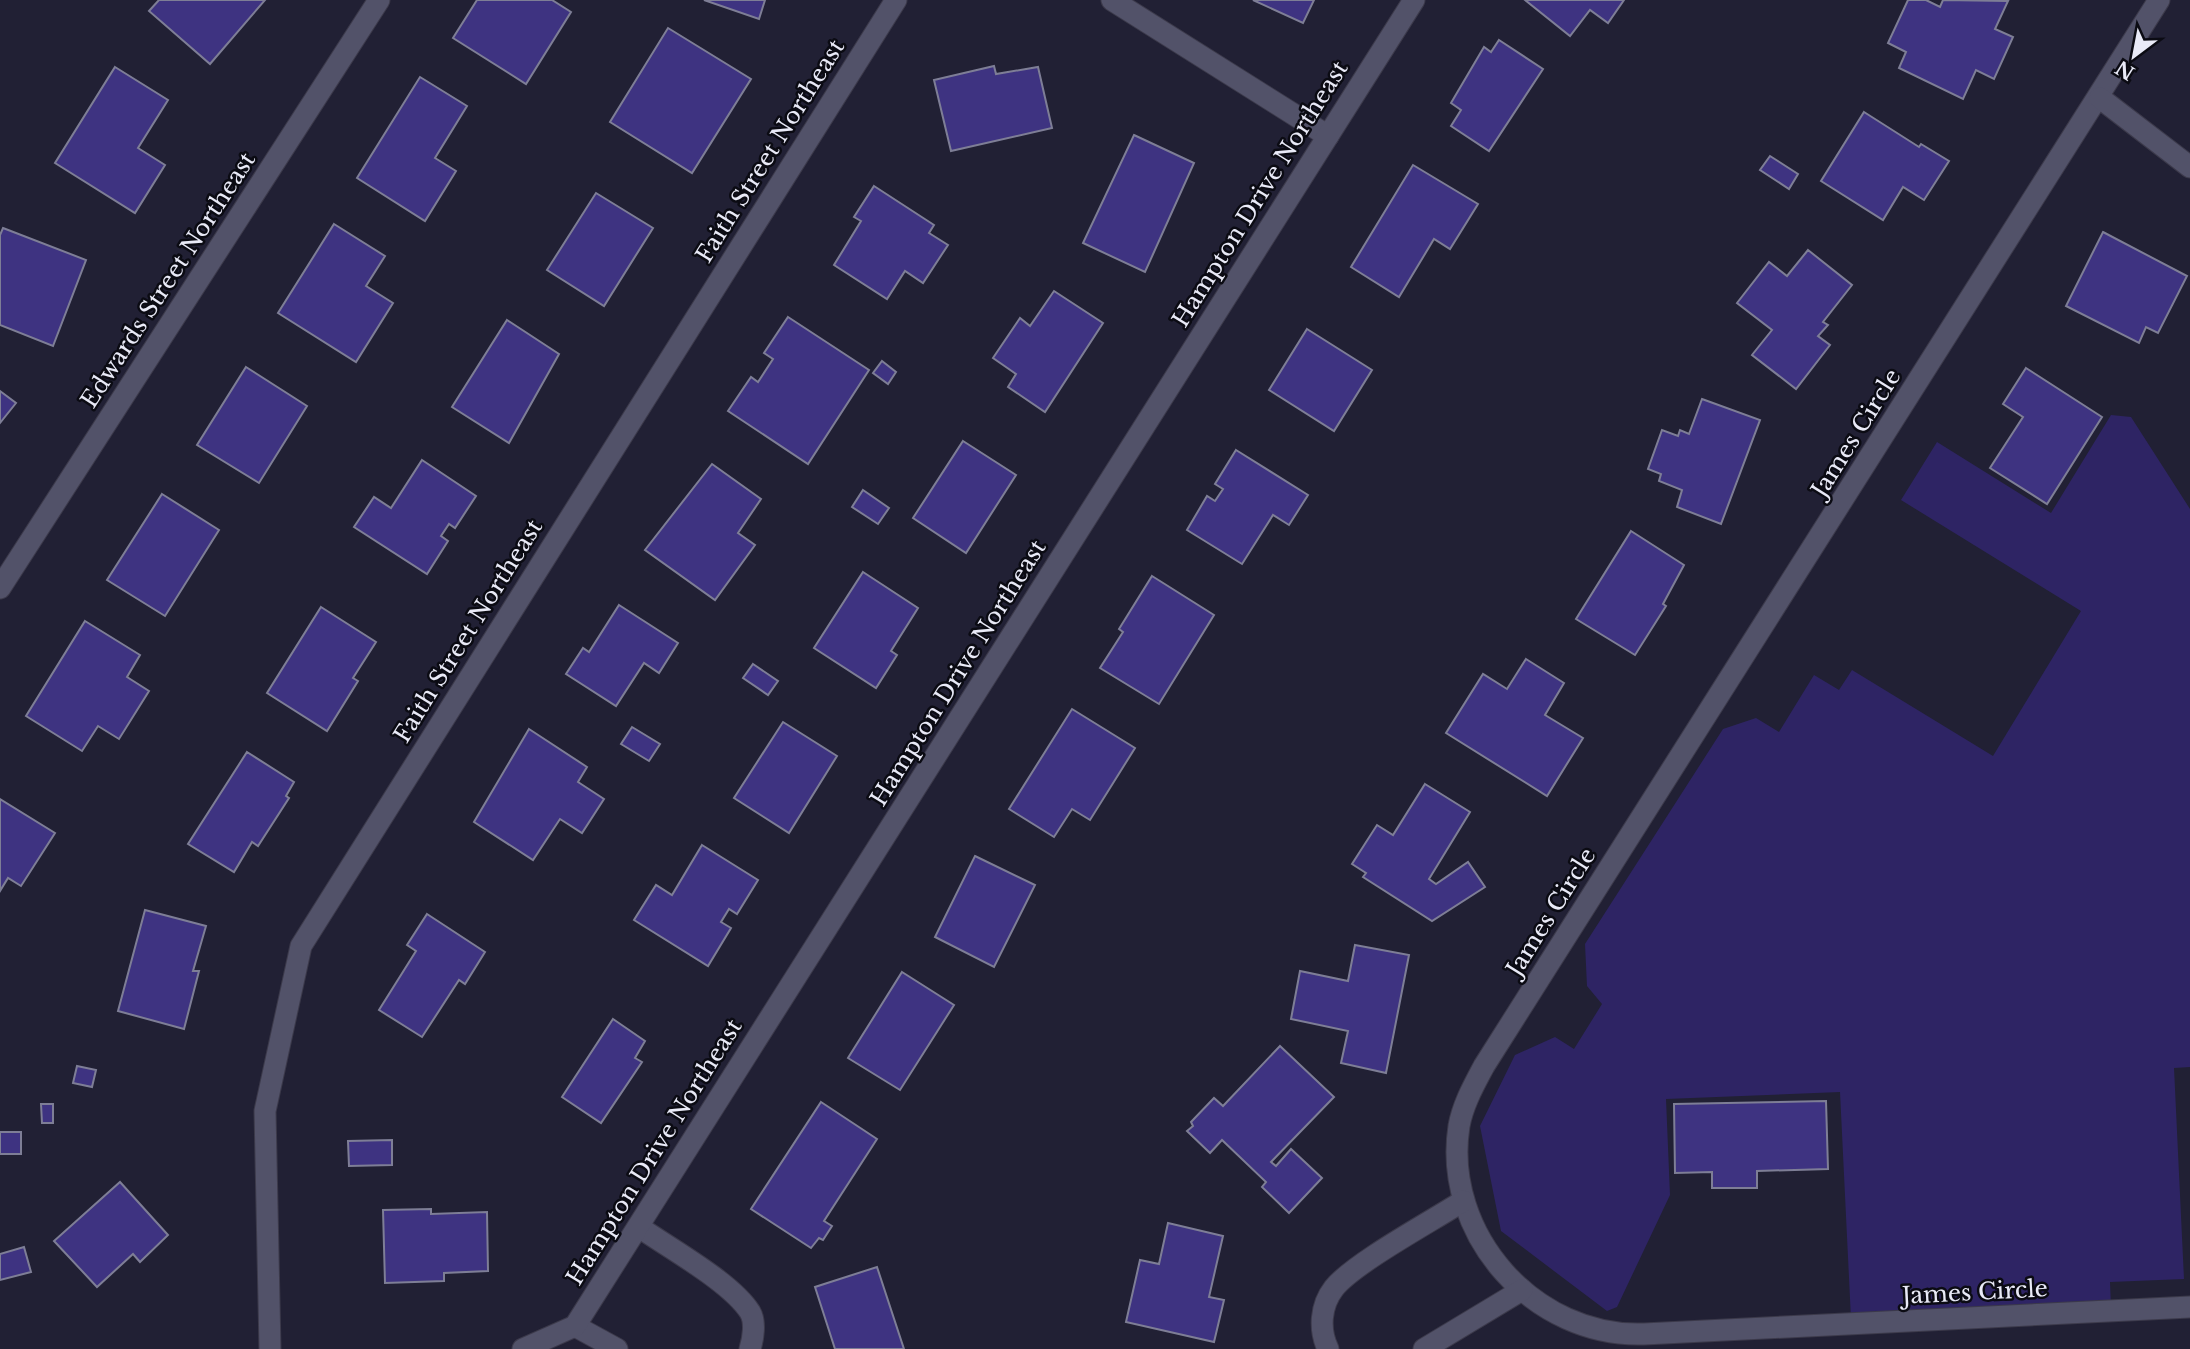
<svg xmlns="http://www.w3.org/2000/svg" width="2190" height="1349" font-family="'Libre Baskerville',serif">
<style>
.green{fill:#2e2464}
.building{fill:#3e3381;stroke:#7e7e96;stroke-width:2}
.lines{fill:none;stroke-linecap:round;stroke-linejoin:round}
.minor-casing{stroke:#3c3a4b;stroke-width:23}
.minor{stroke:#525269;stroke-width:21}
.labels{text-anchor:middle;stroke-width:5;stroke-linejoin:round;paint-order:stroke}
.street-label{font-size:23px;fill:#e9eaf7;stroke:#0b0b13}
</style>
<rect width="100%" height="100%" fill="#212034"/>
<path class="green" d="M2111 415 2131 417 2190 509V1067L2174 1068 2184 1279 2110 1282 2111 1308 1851 1319 1840 1092 1666 1099 1670 1195 1617 1307 1607 1311 1501 1231 1480 1126 1515 1055 1555 1037 1574 1049 1602 1004 1587 986 1585 944 1723 729 1756 718 1779 732 1814 675 1839 690 1852 670 1993 756 2081 611 1901 500 1937 442 2051 513Z"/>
<g class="building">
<path d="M159 0H265L210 64 149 11Z"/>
<path d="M477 0H552L571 12 526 84 453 38Z"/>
<path d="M704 0H765L759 19Z"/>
<path d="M1253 0H1314L1303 23Z"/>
<path d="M1525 0H1624L1608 23 1590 10 1570 36Z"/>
<path d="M1908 0H1926L1940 7 1943 0 2008 1 1995 29 2013 37 1994 79 1976 70 1963 99 1899 68 1906 52 1888 43Z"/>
<path d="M668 28 751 79 692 173 610 122Z"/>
<path d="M1499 40 1543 69 1489 151 1451 126 1461 110 1451 103 1484 47 1491 52Z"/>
<path d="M994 66 996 74 1038 67 1052 128 951 151 934 80Z"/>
<path d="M115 67 168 100 138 148 165 165 135 213 55 163Z"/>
<path d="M420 77 467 106 435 158 456 171 425 221 357 178Z"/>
<path d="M1864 112 1919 147 1921 144 1949 161 1924 200 1903 187 1883 220 1821 181Z"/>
<path d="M1134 135 1194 163 1145 272 1083 243Z"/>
<path d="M1770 156 1798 174 1789 189 1760 170Z"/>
<path d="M1413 165 1478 204 1450 249 1434 239 1399 297 1351 267Z"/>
<path d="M874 186 934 225 929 233 948 245 923 283 905 271 887 299 834 265 861 221 854 217Z"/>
<path d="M596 193 653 228 604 306 547 270Z"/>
<path d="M334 224 385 256 366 286 393 303 356 362 278 313Z"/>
<path d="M3 228 86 260 53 346 0 325V235Z"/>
<path d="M2103 232 2187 276 2158 333 2146 327 2139 343 2066 306Z"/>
<path d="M1808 250 1852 285 1823 322 1828 325 1818 336 1830 345 1796 389 1752 355 1772 330 1737 303 1769 262 1787 276Z"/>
<path d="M1054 291 1103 323 1045 412 1008 387 1016 374 993 358 1020 318 1030 326Z"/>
<path d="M788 317 869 370 808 464 728 411 751 377 758 382 773 359 764 353Z"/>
<path d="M507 320 559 354 509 443 452 407Z"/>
<path d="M1307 329 1372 370 1334 431 1269 390Z"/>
<path d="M882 361 896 372 888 384 873 373Z"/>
<path d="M246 367 307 406 259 483 197 445Z"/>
<path d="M2026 368 2102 417 2047 504 1990 468 2023 417 2003 404Z"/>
<path d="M0 391 16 403 0 423Z"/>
<path d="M1702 399 1760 420 1721 524 1677 507 1682 490 1659 481 1661 474 1648 469 1662 430 1678 436 1680 430 1689 434Z"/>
<path d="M963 441 1016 475 966 553 913 518Z"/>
<path d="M1236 450 1308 495 1289 525 1273 515 1242 564 1187 530 1207 496 1215 501 1223 489 1215 484Z"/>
<path d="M422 460 476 496 455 528 449 524 441 536 448 541 427 574 354 527 374 497 391 508Z"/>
<path d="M712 464 761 499 738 533 755 545 715 600 645 550Z"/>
<path d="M863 490 889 508 878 524 852 507Z"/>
<path d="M162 494 219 530 165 616 107 580Z"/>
<path d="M1631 531 1684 565 1663 604 1666 606 1635 655 1576 619Z"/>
<path d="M863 572 918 608 891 651 897 655 876 688 814 648Z"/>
<path d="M1152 576 1214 615 1159 704 1100 668 1123 632 1119 629Z"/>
<path d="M619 605 678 643 659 673 644 663 616 706 566 674 583 648 589 652Z"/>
<path d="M321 607 376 642 353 678 358 681 327 731 267 693Z"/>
<path d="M85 621 140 655 127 677 149 691 119 739 98 726 82 751 26 716Z"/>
<path d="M1526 659 1564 683 1545 715 1583 738 1547 796 1446 733 1483 674 1507 689Z"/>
<path d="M753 664 778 681 768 695 743 678Z"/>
<path d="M1072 709 1135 748 1090 820 1072 809 1054 837 1009 809Z"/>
<path d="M783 722 837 756 789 833 734 798Z"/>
<path d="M632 727 660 744 649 761 621 744Z"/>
<path d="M529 729 587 767 578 782 604 799 582 833 560 819 533 860 474 822Z"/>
<path d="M247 752 294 782 286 796 289 798 258 846 252 842 234 872 188 844Z"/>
<path d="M1425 784 1470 812 1429 879 1436 884 1468 862 1485 887 1432 921 1363 877 1366 873 1352 864 1377 825 1393 835Z"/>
<path d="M0 799 55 833 21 886 8 878 0 891Z"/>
<path d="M702 845 758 880 737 914 729 909 721 922 731 928 708 966 634 920 656 885 672 895Z"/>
<path d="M975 856 1035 885 994 967 935 937Z"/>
<path d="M145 910 206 926 193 971H199L184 1029 118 1011Z"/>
<path d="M427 914 485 952 465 984 459 980 422 1037 379 1010 416 951 407 945Z"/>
<path d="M1355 945 1409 955 1386 1073 1341 1063 1348 1031 1291 1019 1300 971 1348 981Z"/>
<path d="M902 972 954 1005 900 1090 848 1058Z"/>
<path d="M613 1019 645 1041 635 1058 642 1062 601 1123 562 1097Z"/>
<path d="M1280 1046 1334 1097 1271 1162 1276 1166 1291 1149 1322 1178 1289 1213 1262 1187 1266 1182 1222 1140 1210 1153 1187 1131 1193 1126 1191 1122 1214 1098 1223 1106Z"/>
<path d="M77 1066 96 1070 92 1087 73 1083Z"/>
<path d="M1826 1101 1828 1169 1757 1171V1188H1712V1172L1675 1173 1674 1104Z"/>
<path d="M821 1102 877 1139 824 1221 832 1226 823 1240 819 1238 811 1248 751 1209Z"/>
<path d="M41 1104H53V1123H42Z"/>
<rect x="0" y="1132" width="21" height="22"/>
<path d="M392 1140V1165L349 1166 348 1141Z"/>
<path d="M120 1182 168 1235 140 1262 133 1254 97 1287 54 1241Z"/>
<path d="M431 1209V1214L487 1212 488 1271 444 1273V1281L385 1283 383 1210Z"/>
<path d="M1168 1223 1223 1236 1209 1297 1224 1300 1214 1342 1126 1322 1140 1260 1159 1264Z"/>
<path d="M24 1247 31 1272 0 1280V1254Z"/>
<path d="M877 1267 904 1349H835L815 1287Z"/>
</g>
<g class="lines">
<defs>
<g id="minor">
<path d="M1112 0 1328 136"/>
<path d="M2159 0 1484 1066C1474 1085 1463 1104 1459 1126 1442 1235 1535 1338 1644 1334L2190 1307"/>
<path d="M2100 98 2190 167"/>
<path d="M0 588 379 0"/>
<path d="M639 1227C669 1248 731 1282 750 1312 756 1322 753 1339 750 1349"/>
<path d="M575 1326 617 1349"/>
<path d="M270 1349 265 1111 301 946 896 0"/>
<path d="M523 1349 575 1326 1414 0"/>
<path d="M1328 1349C1319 1330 1320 1306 1334 1288 1354 1263 1432 1221 1463 1201"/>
<path d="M1424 1349 1522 1290"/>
</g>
</defs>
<use href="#minor" class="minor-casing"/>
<use href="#minor" class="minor"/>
</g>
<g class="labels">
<g class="street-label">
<text transform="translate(770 151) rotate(-58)" y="8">Faith Street Northeast</text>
<text transform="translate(1260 194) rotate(-58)" y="8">Hampton Drive Northeast</text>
<text transform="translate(168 280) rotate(-57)" y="8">Edwards Street Northeast</text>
<text transform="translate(1856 433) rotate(-58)" y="8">James Circle</text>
<text transform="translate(468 631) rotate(-58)" y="8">Faith Street Northeast</text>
<text transform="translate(958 673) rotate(-58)" y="8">Hampton Drive Northeast</text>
<text transform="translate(1551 912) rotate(-58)" y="8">James Circle</text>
<text transform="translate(654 1152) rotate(-58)" y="8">Hampton Drive Northeast</text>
<text transform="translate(1975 1292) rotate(-3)" y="8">James Circle</text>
</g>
</g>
<g transform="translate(2134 56) rotate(212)" stroke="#0b0b13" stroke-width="5" paint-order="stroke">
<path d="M0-5L12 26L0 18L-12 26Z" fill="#e9eaf7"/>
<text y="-10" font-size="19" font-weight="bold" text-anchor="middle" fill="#e9eaf7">N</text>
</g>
</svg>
